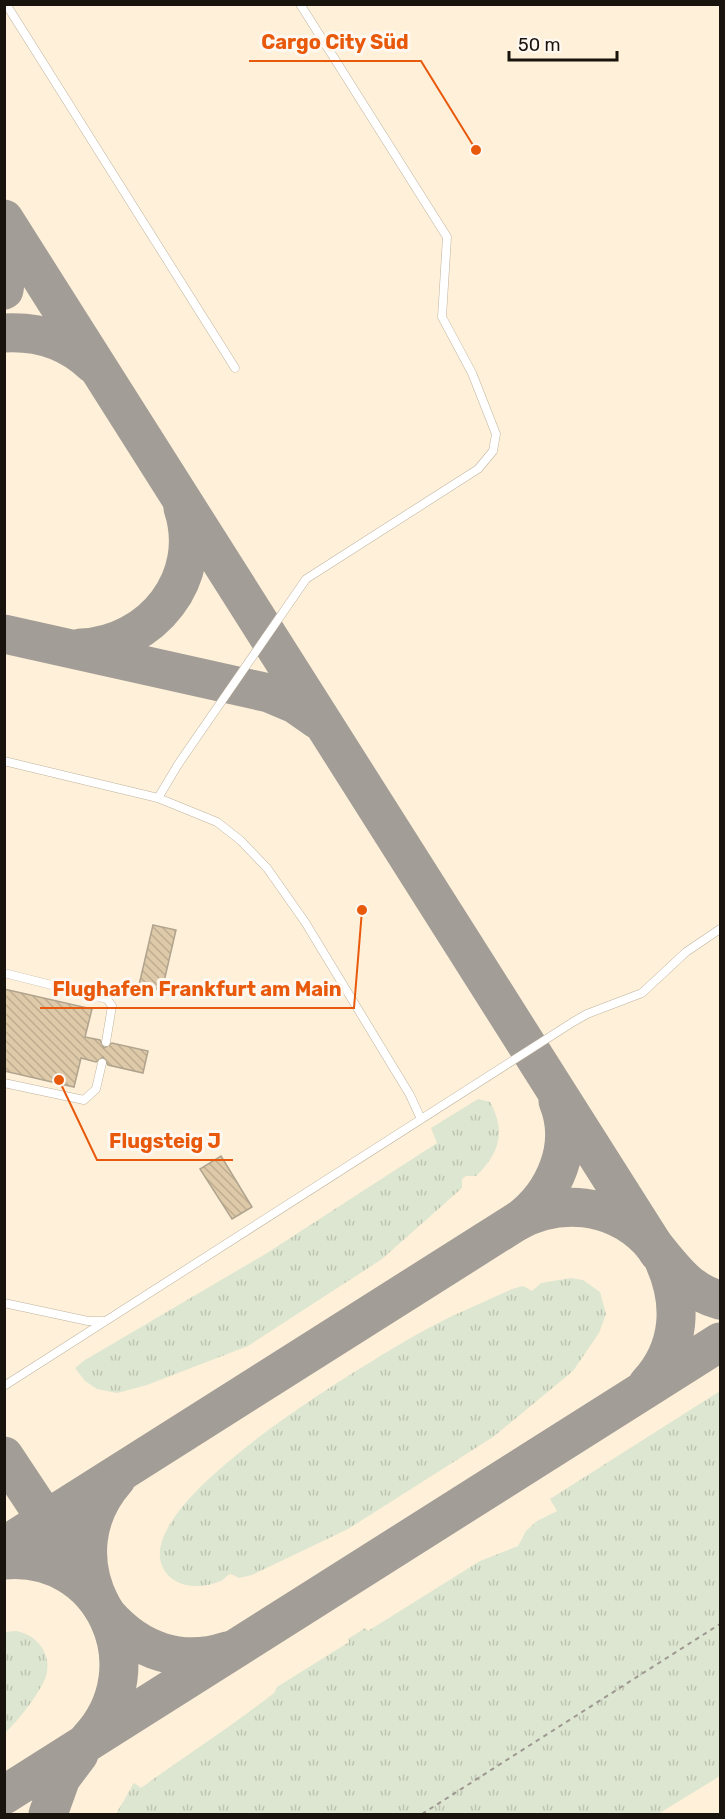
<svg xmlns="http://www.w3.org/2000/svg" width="725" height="1819" font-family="Rubik,sans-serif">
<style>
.built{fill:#fef0d9}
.grass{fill:url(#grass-tufts)}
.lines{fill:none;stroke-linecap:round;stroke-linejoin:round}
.taxiway{stroke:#a29d96;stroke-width:39}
.building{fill:url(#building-back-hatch);stroke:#b0a48f;stroke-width:1.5}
.lane-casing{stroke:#bfb39e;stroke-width:9}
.path{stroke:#9e9891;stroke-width:2;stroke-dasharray:4.5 4.5;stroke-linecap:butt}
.lane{stroke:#fff;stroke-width:8}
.leader{fill:none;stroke:#e8590c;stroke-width:2}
.callout-dot{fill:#e8590c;stroke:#fef8f0;stroke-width:2}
.callout-label{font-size:20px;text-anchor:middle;font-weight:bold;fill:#e8590c;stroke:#fef8f0;stroke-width:6;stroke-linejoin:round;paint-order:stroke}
</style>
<defs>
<pattern id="grass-tufts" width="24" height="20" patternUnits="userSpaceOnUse" patternTransform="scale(1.5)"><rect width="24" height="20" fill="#dde6d0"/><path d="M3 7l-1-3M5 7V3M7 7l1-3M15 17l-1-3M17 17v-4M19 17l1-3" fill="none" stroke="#bdc4b1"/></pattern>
<pattern id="building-back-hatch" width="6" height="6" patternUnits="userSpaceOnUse" patternTransform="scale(1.5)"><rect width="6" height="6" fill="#decaa9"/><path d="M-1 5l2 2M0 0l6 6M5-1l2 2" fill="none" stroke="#bead90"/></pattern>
</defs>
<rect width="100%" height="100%" fill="#fef8f0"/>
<rect class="built" x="5" y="5" width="715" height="1809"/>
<g class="grass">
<path d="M478 1099 490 1102C506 1131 500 1153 476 1176H466L462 1179V1188L382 1259 248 1346 147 1385 117 1393 97 1389 85 1381 75 1368 85 1360 267 1253 437 1143 431 1128Z"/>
<path d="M571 1278 583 1280 600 1292 606 1314 599 1333 573 1371 493 1437 348 1529 252 1575 239 1578 231 1574C226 1575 225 1579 221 1581 205 1588 182 1589 169 1576 108 1514 370 1362 414 1336 445 1318 479 1304 512 1289L523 1286 532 1291 541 1283Z"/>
<path d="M720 1391V1776L658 1814H116L134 1783 141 1788C185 1756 231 1727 274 1693L277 1687 349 1642 348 1639 365 1628 368 1631 480 1561 518 1546 526 1531 537 1521 557 1511 550 1499Z"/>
<path d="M16 1631C36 1634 53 1654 46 1676 41 1692 17 1722 5 1733V1632Z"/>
</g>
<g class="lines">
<g class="taxiway">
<path d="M4 219 658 1252"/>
<path d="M4 226 9 255 4 290"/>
<path d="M4 333C38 331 69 341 93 364"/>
<path d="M4 634 269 693 295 704 318 720"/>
<path d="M81 648C152 645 206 578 183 508"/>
<path d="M518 1221C555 1194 576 1145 558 1101"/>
<path d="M648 1384C681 1348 683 1303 664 1261"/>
<path d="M4 1456 61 1542"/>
<path d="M4 1546 516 1222C559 1198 612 1203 648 1239 671 1264 685 1291 720 1300"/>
<path d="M4 1560C103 1551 156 1667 89 1739"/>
<path d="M101 1605C79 1563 84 1515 116 1479"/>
<path d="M108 1616C139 1651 181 1666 227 1651"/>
<path d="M4 1795 720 1342"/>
<path d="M48 1814 61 1778 79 1754"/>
</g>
</g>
<g class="building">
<path d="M153 925 176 930 162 990 139 985Z"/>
<path d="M4 989 92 1009 85 1037 100 1040 104 1048 112 1043 148 1051 143 1073 108 1065 103 1057 96 1062 81 1058 74 1087 4 1071Z"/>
<path d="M221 1156 252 1207 232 1219 200 1169Z"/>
</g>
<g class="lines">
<defs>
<g id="lane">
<path d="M6 4 235 368"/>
<path d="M4 761 158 798 217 822 240 840 267 868 305 922 410 1095 421 1119"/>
<path d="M158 798 179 763 306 579 478 469 493 451 496 434 472 373 442 317 447 237 300 4"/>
<path d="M4 973 107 999 112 1006 106 1042"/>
<path d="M4 1083 84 1100 96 1089 102 1063"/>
<path d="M4 1303 88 1321H103"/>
<path d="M4 1386 573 1022 587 1014 642 993 686 952 720 929"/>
</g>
</defs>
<use href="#lane" class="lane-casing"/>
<path class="path" d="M422 1814 720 1624"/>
<use href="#lane" class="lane"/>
</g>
<path class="leader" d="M476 150L421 61H249M362 910L354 1008H40M59 1080L97 1160H233"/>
<g class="callout-dot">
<circle cx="476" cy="150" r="6"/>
<circle cx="362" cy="910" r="6"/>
<circle cx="59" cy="1080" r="6"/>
</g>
<g class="callout-label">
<text x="335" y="49">Cargo City Süd</text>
<text x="197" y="996">Flughafen Frankfurt am Main</text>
<text x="165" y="1148">Flugsteig J</text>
</g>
<rect width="725" height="1819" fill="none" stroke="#18140d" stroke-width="12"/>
<path d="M509 51v9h108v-9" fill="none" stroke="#18140d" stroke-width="3"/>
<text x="518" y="51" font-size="18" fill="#18140d" stroke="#fef8f0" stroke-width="4.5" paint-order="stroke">50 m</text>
</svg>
